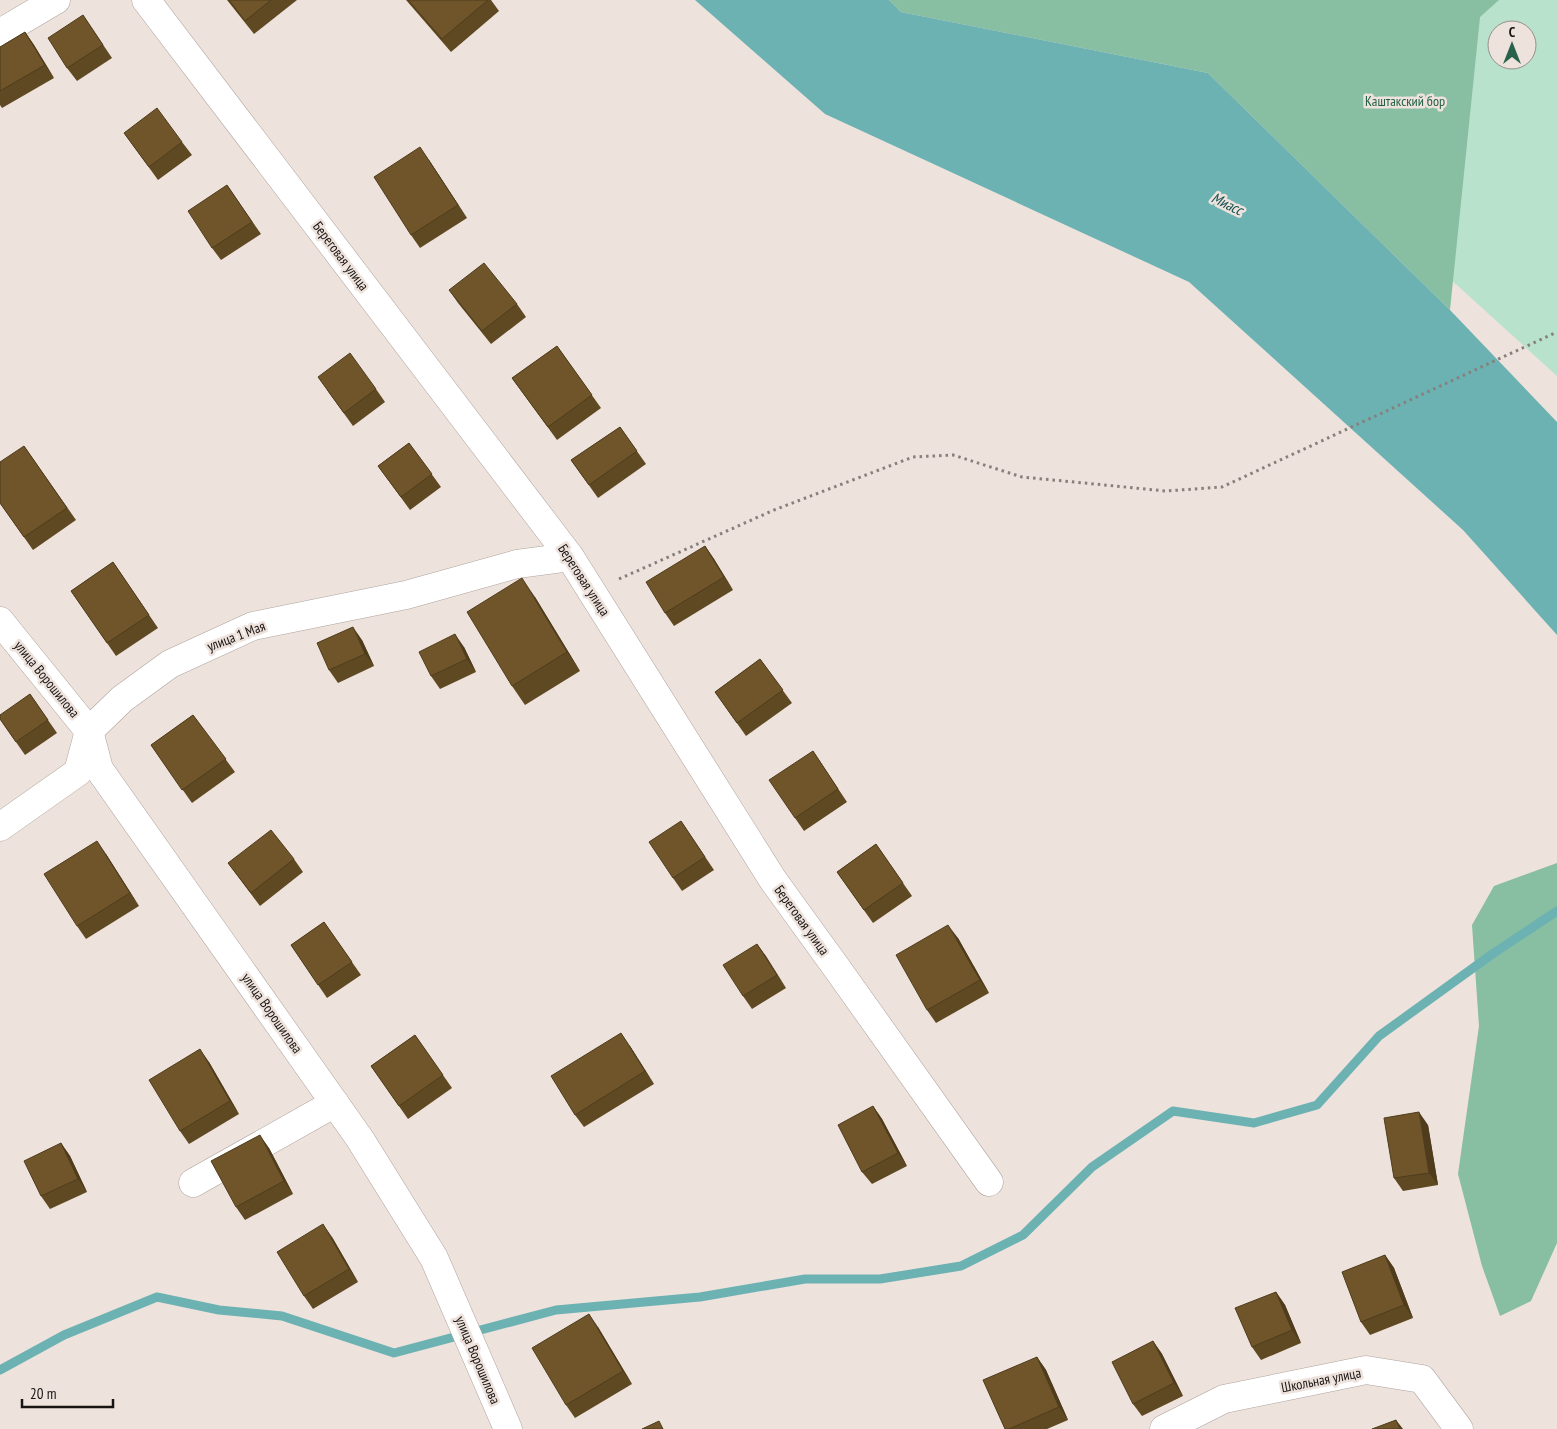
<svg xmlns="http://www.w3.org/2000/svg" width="1557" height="1429" font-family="'PT Sans Narrow',sans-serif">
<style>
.green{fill:#b8e2cb;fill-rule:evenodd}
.forest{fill:#88bea1}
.water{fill:#6db2b3}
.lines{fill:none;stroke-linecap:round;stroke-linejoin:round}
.stream{stroke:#6db2b3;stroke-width:9}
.minor-casing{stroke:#aea39d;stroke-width:29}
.path{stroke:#877f7b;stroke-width:3;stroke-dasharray:2.5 4;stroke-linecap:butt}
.minor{stroke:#fff;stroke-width:28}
.wall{fill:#5f4923}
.shaded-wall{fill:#4e3c1d}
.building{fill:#6f5529;stroke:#4e3c1d}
.labels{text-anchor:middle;stroke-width:5;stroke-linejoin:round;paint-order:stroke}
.park-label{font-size:14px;fill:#1f5f43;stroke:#eee2dc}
.street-label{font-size:14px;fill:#181412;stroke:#eee2dc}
.water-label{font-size:15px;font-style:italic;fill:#145153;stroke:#eee2dc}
</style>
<rect width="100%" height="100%" fill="#eee2dc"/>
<path class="green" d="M1143 0H1557V376ZM1497 30H1527V60H1497Z"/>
<g class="forest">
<path d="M889 0H1499L1480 17 1450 310 1208 73 901 12Z"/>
<path d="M1557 863V1243L1531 1301 1500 1316 1482 1266 1458 1174 1479 1026 1472 925 1494 886Z"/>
</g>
<path class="water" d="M695 0H889L901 12 1208 73 1450 310 1557 422V635L1463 530 1189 282 825 114Z"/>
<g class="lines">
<path class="stream" d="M0 1370 64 1335 157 1297 219 1310 282 1316 394 1353 556 1310 700 1297 805 1279H880L961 1266 1023 1235 1092 1167 1173 1111 1254 1123 1317 1105 1379 1036 1491 955 1557 911"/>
<defs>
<g id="minor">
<path d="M146 0 570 557 773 880 836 967 989 1182"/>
<path d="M0 33 56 0"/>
<path d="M0 621 89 731 99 769 360 1139 434 1258 508 1429"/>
<path d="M0 827 78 772 89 731 122 699 170 664 253 626 406 595 517 564 570 557"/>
<path d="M193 1183 335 1103"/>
<path d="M1164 1429 1224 1399 1366 1370 1422 1379 1459 1429"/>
</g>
</defs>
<use href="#minor" class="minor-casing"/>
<path class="path" d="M619 579 774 510 913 457 953 455 1022 477 1166 491 1222 487 1557 332"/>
<use href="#minor" class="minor"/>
</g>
<g class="wall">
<path d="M227 0H297L254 34Z"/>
<path d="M406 0H491L499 11 451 52Z"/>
<path d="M83 15 112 58 77 81 67 68Z"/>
<path d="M25 32 34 45 54 78 2 108 0 105V47Z"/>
<path d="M124 133 182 142 192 155 158 180Z"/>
<path d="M429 160 467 218 420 248 411 235Z"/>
<path d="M227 185 261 234 221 260 212 248Z"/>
<path d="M449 290 517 304 526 317 491 344 458 303Z"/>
<path d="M557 346 601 408 557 440 512 378Z"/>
<path d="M376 389 385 402 353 426 327 390Z"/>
<path d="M620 427 646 464 598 498 571 460Z"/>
<path d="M409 443 441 487 410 510 378 466Z"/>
<path d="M24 446 76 520 33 550 0 503Z"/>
<path d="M705 546 714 559 733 590 674 626 665 613Z"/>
<path d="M113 562 158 628 116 656 71 591Z"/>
<path d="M535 597 580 671 525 705 512 686Z"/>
<path d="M362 640 374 666 338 683 329 670Z"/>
<path d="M464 647 476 672 440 689 431 676Z"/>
<path d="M760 659 792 703 746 736 715 692Z"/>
<path d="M30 694 57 733 25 755 0 719Z"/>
<path d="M193 715 235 772 192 803 151 745Z"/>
<path d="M813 751 847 802 804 831 795 818Z"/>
<path d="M681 821 714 870 682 891 673 878Z"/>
<path d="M876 844 912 896 873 923 837 872Z"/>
<path d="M106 854 139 906 86 939 77 926Z"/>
<path d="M294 859 303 872 260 906 228 863Z"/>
<path d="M324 922 361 975 327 998 291 945Z"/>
<path d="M958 938 989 993 936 1023 927 1010Z"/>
<path d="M757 944 786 988 752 1009 743 996Z"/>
<path d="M415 1035 452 1088 408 1119 371 1066Z"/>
<path d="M630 1046 654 1084 584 1127 575 1115Z"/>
<path d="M209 1062 239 1114 189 1144 180 1131Z"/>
<path d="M873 1106 882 1119 907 1166 872 1184 862 1172Z"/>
<path d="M1428 1125 1438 1185 1403 1191 1394 1178Z"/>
<path d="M61 1143 70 1156 87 1192 50 1209 41 1196Z"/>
<path d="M269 1148 293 1194 245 1220 236 1207Z"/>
<path d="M332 1237 358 1282 313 1309 304 1296Z"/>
<path d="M1385 1255 1394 1268 1413 1318 1370 1335 1361 1322Z"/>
<path d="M1276 1292 1285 1305 1301 1343 1261 1360 1252 1347Z"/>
<path d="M598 1327 632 1384 575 1418 566 1405Z"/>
<path d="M1153 1341 1162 1354 1183 1396 1142 1416 1133 1404Z"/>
<path d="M1037 1357 1046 1370 1068 1420 1047 1429H1005Z"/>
</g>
<g class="shaded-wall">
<path d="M25 32 34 45 54 78 45 65Z"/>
<path d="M420 147 429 160 467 218 458 205Z"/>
<path d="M705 546 714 559 733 590 724 577Z"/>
<path d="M522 578 535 597 580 671 567 652Z"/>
<path d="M353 627 362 640 374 666 365 654Z"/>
<path d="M455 634 464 647 476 672 467 659Z"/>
<path d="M97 841 106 854 139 906 130 893Z"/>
<path d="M948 925 958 938 989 993 980 980Z"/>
<path d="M757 944 766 956 786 988 777 975Z"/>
<path d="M621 1033 630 1046 654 1084 645 1071Z"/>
<path d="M200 1049 209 1062 239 1114 230 1101Z"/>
<path d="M873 1106 882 1119 907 1166 898 1153Z"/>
<path d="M1419 1112 1428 1125 1438 1185 1429 1173Z"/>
<path d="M260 1135 269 1148 293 1194 284 1181Z"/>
<path d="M61 1143 70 1156 87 1192 78 1179Z"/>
<path d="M323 1224 332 1237 358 1282 349 1269Z"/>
<path d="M1385 1255 1394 1268 1413 1318 1404 1305Z"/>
<path d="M1276 1292 1285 1305 1301 1343 1292 1330Z"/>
<path d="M589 1314 598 1327 632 1384 623 1371Z"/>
<path d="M1153 1341 1162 1354 1183 1396 1174 1383Z"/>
<path d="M1037 1357 1046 1370 1068 1420 1059 1407Z"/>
<path d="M1396 1420 1403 1429H1400Z"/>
</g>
<g class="building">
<path d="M229 0H271L245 21Z"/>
<path d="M408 0H488L442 39Z"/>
<path d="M83 15 103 45 67 68 48 38Z"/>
<path d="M25 32 45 65 0 91V47Z"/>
<path d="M157 108 182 142 149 167 124 133Z"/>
<path d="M420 147 458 205 411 235 374 177Z"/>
<path d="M227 185 252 222 212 248 188 211Z"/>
<path d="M484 263 517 304 482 331 449 290Z"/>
<path d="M557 346 592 395 548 427 512 378Z"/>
<path d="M350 353 376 389 344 413 318 377Z"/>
<path d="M620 427 637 451 589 485 571 460Z"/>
<path d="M409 443 432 474 401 497 378 466Z"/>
<path d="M24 446 67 508 24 537 0 503V462Z"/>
<path d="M705 546 724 577 665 613 646 582Z"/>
<path d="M113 562 149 615 107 643 71 591Z"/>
<path d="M522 578 567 652 512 686 467 612Z"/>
<path d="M353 627 365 654 329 670 317 643Z"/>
<path d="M455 634 467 659 431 676 419 652Z"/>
<path d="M760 659 783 690 737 723 715 692Z"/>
<path d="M30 694 48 720 16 742 0 719V715Z"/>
<path d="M193 715 226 759 182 790 151 745Z"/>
<path d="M813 751 838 789 795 818 769 780Z"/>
<path d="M681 821 705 857 673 878 649 842Z"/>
<path d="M271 830 294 859 251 893 228 863Z"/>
<path d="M97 841 130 893 77 926 44 874Z"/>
<path d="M876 844 903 883 864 910 837 872Z"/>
<path d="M324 922 352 962 318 985 291 945Z"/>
<path d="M948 925 980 980 927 1010 896 955Z"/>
<path d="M757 944 777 975 743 996 723 965Z"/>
<path d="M621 1033 645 1071 575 1115 551 1076Z"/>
<path d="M415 1035 443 1075 399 1106 371 1066Z"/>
<path d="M200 1049 230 1101 180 1131 149 1080Z"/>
<path d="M873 1106 898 1153 862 1172 838 1125Z"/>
<path d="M1419 1112 1429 1173 1394 1178 1384 1118Z"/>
<path d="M260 1135 284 1181 236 1207 211 1161Z"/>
<path d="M61 1143 78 1179 41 1196 24 1161Z"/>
<path d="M323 1224 349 1269 304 1296 277 1252Z"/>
<path d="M1385 1255 1404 1305 1361 1322 1342 1272Z"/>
<path d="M1276 1292 1292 1330 1252 1347 1235 1308Z"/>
<path d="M589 1314 623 1371 566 1405 532 1348Z"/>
<path d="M1153 1341 1174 1383 1133 1404 1112 1362Z"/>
<path d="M1037 1357 1059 1407 1009 1429H1005L983 1380Z"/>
<path d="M1396 1420 1400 1429H1372Z"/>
<path d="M659 1421 663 1429H642Z"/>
</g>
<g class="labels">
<g class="park-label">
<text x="1405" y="106">Каштакский бор</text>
</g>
<g class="street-label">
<text transform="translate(341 256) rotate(53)" y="5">Береговая улица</text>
<text transform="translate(584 580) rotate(57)" y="5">Береговая улица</text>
<text transform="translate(236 636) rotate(-21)" y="5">улица 1 Мая</text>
<text transform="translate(47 679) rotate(51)" y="5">улица Ворошилова</text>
<text transform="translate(802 920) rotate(54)" y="5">Береговая улица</text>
<text transform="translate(272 1013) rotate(55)" y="5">улица Ворошилова</text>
<text transform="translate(478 1360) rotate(67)" y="5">улица Ворошилова</text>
<text transform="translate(1321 1380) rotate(-11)" y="5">Школьная улица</text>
</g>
<g class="water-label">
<text transform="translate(1227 204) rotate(26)" y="5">Миасс</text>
</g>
</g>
<g transform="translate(1512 45)"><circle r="24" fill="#eee2dc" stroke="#98908b"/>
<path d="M0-4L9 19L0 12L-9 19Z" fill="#28624c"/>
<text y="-8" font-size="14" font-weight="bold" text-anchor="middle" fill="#181412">С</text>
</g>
<path d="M22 1399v8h91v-8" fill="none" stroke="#181412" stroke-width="2.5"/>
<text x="30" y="1399" font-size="15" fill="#181412" stroke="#eee2dc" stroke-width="4" paint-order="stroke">20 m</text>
</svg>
